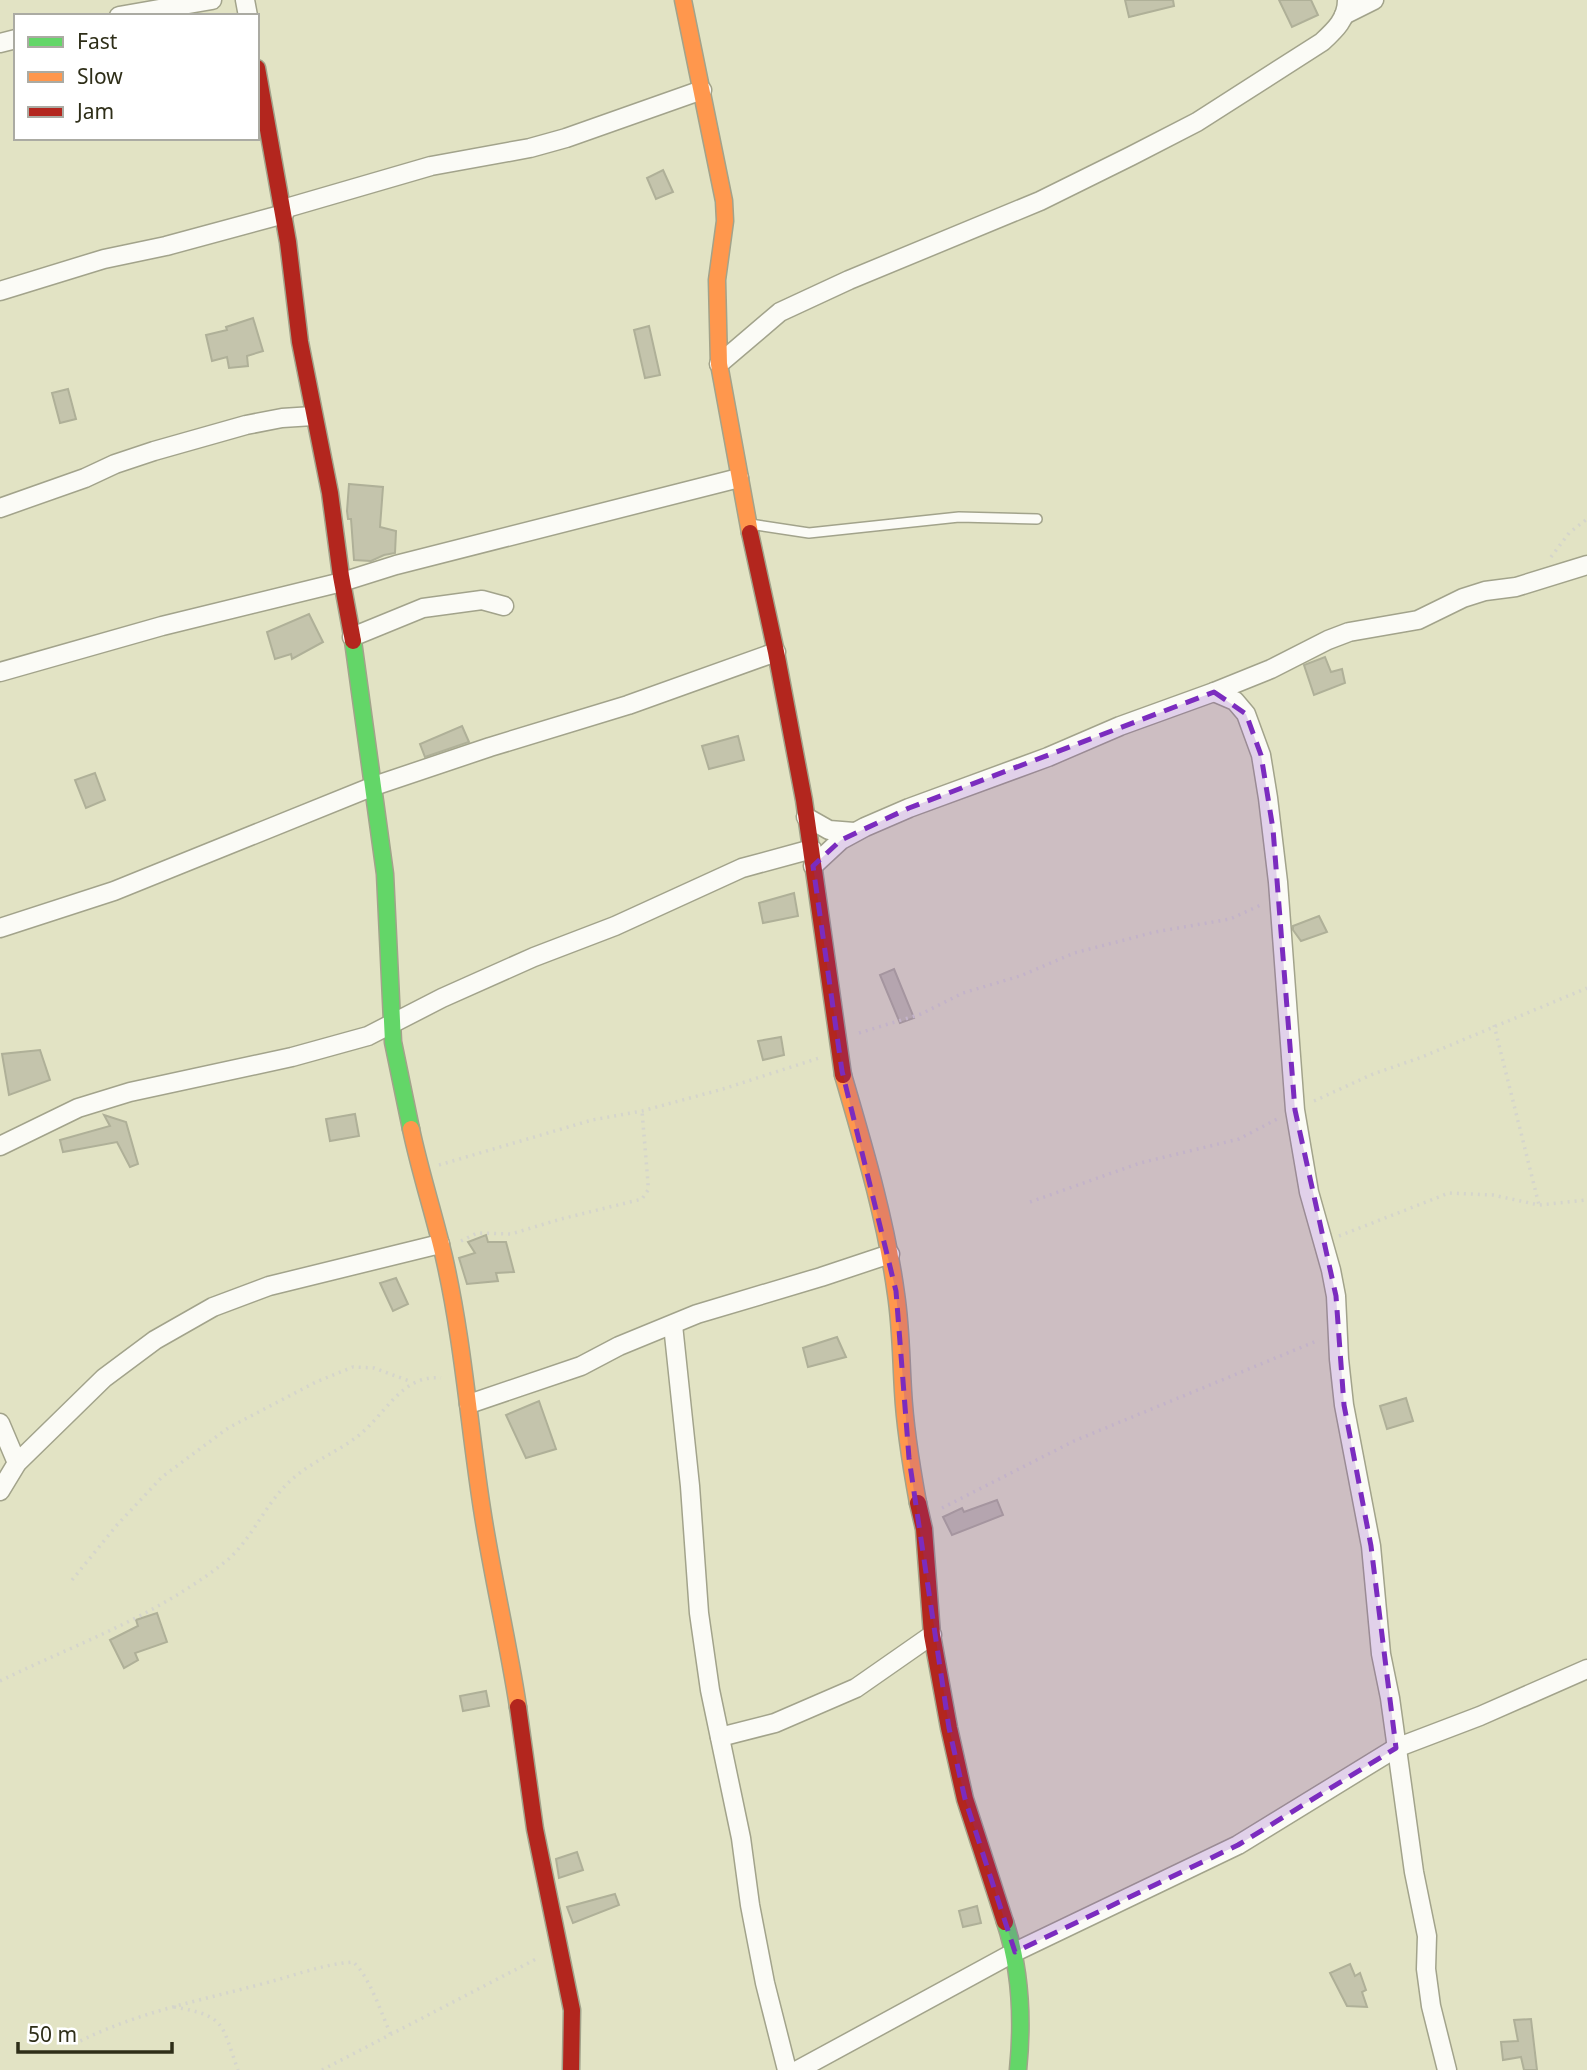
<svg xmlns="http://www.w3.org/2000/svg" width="1587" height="2070" font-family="'Noto Sans',sans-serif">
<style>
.building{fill:#c4c4ac;stroke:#afb098;stroke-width:2}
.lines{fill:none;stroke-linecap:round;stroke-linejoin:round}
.lane-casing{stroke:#a2a38b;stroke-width:12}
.street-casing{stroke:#a2a38b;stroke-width:21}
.fast-casing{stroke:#a2a38b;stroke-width:19}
.slow-casing{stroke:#a2a38b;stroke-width:19}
.jam-casing{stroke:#a2a38b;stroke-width:19}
.path{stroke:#d5d5cc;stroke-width:3.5;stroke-dasharray:2 5;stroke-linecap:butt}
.lane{stroke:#fbfbf6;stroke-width:9}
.street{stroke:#fbfbf6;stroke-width:18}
.fast{stroke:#63d668;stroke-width:16}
.slow{stroke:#ff974d;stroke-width:16}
.jam{stroke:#b3261e;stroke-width:16}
.marked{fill:#7b2cbf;fill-opacity:0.2;stroke:#7b2cbf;stroke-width:5;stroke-dasharray:14 9;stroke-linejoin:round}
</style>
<rect width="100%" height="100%" fill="#e2e3c4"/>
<g class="building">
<path d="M1125 0H1173L1174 6 1129 17Z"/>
<path d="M1279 0H1311L1318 15 1292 27Z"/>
<path d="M663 170 673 192 656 199 647 178Z"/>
<path d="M253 318 263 351 247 356 248 366 229 368 227 357 212 361 206 335 227 330 226 327Z"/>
<path d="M649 326 660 375 645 378 634 330Z"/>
<path d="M68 389 76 419 60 423 52 393Z"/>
<path d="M349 484 383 487 380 527 396 531 395 553 384 555 371 561 354 560 351 519H348L347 511Z"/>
<path d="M309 614 323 642 292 659 291 654 275 659 267 632Z"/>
<path d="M1325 657 1331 672 1342 669 1345 683 1314 695 1304 665Z"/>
<path d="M462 726 469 742 425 757 420 744Z"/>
<path d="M738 736 744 760 709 769 702 746Z"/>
<path d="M95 773 105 800 86 808 75 780Z"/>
<path d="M794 893 798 916 763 923 759 903Z"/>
<path d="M1319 916 1327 932 1301 941 1293 930V926Z"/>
<path d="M894 969 914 1018 900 1023 880 975Z"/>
<path d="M781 1037 784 1055 763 1060 758 1041Z"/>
<path d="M40 1050 50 1080 9 1095 2 1054Z"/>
<path d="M355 1114 359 1136 330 1141 326 1119Z"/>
<path d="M104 1115 126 1122 138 1164 130 1167 117 1142 63 1152 60 1140 110 1126Z"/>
<path d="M486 1235 488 1242H506L514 1272 496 1273 498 1281 467 1284 459 1258 475 1253 468 1242Z"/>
<path d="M396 1278 408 1304 393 1311 380 1283Z"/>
<path d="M837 1337 846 1357 808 1367 803 1348Z"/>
<path d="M1406 1398 1413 1421 1387 1429 1380 1406Z"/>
<path d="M539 1401 556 1449 526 1458 506 1415Z"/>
<path d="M997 1500 1003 1515 952 1535 943 1517 962 1508 964 1512Z"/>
<path d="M157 1613 167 1642 135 1653 138 1660 124 1668 110 1640 138 1626 136 1620Z"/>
<path d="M486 1691 489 1706 463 1711 460 1696Z"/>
<path d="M577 1852 583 1870 559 1878 556 1859Z"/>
<path d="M615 1894 619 1905 573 1923 567 1907Z"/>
<path d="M977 1906 981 1923 963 1927 959 1911Z"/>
<path d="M1350 1964 1355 1976 1360 1973 1366 1990 1362 1992 1367 2007 1347 2006 1330 1973Z"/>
<path d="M1531 2019 1537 2070H1524L1521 2057 1503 2060 1501 2042 1518 2041 1514 2020Z"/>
</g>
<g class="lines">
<defs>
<path id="lane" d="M750 524 809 533 959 517 1037 519"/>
<g id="street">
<path d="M245 0 248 16"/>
<path d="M1344 15 1374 0"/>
<path d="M119 16 212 0"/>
<path d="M0 43 16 39"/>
<path d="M283 209 431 166 530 148 566 138 702 90"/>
<path d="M0 291 104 259 166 246 284 214"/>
<path d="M719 364 780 312 849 280 1040 201 1131 156 1197 122 1322 42C1335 30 1347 19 1347 0"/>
<path d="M0 508 85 478 115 464 154 451 246 425 282 418 313 416"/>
<path d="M352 637 423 608 482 600 504 606"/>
<path d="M0 672 162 626 342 582 396 565 739 478"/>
<path d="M1214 692 1235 701 1246 714 1261 755 1268 798 1278 882 1295 1110 1309 1192 1331 1270 1336 1296 1339 1359 1344 1405 1371 1546 1381 1654 1390 1698 1414 1872 1427 1936 1426 1969 1431 2006 1447 2070"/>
<path d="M806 817 829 830 854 832"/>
<path d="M813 866 841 840 865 827 909 808 1048 757 1120 726 1214 692 1271 669 1328 640 1349 632 1418 620 1463 598 1485 591 1516 587 1587 565"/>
<path d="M0 928 114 891 374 786 490 747 628 705 776 652"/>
<path d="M0 1146 78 1108 130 1092 292 1057 368 1036 442 998 534 957 615 926 742 868 812 849"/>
<path d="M673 1325 690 1486 699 1613 710 1690 741 1838 750 1905 765 1983 787 2070"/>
<path d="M469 1404 581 1366 619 1346 697 1314 821 1277 890 1254"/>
<path d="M0 1423 17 1463"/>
<path d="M0 1491 17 1463 104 1378 155 1340 213 1307 269 1286 440 1244"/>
<path d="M720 1737 775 1723 856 1688 932 1635"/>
<path d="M798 2070 1015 1952 1238 1845 1396 1748 1480 1716 1587 1669"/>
</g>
<g id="fast">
<path d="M353 641 385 874 393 1042 411 1129"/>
<path d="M1005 1922C1021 1970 1023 2020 1018 2070"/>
</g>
<g id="slow">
<path d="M683 0 724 201 725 221 717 280 719 364 750 533"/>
<path d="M843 1075C864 1147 886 1220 896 1294 901 1327 901 1358 903 1391 905 1429 911 1465 918 1503"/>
<path d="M411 1129C420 1172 434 1214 444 1257 463 1340 469 1425 482 1509 492 1575 508 1641 518 1707"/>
</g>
<g id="jam">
<path d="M257 68 288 242 300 342 330 493 341 576 353 641"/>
<path d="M750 533 776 652 804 800 843 1075"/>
<path d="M918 1503 924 1529 932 1635 949 1728 965 1799 1005 1922"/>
<path d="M518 1707 535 1829 572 2010 571 2070"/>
</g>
</defs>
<use href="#lane" class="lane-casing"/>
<use href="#street" class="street-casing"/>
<use href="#fast" class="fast-casing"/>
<use href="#slow" class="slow-casing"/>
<use href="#jam" class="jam-casing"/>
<g class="path">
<path d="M1551 557 1569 533 1587 519"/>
<path d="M1494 1025 1539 1205"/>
<path d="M859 1033 921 1014 963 993 1020 976 1074 953 1155 932 1230 919 1263 904"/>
<path d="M1314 1101 1373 1074 1422 1057 1587 988"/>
<path d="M439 1165 592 1120 642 1111 723 1089 819 1058"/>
<path d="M1030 1202 1140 1163 1239 1139 1279 1118"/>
<path d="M1339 1236 1449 1193 1493 1195 1539 1205 1587 1200"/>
<path d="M461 1241 477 1233 511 1234 561 1219 642 1199 648 1190V1183L642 1111"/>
<path d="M942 1508 1074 1441 1319 1340"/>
<path d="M72 1580 117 1525 162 1477 228 1428 316 1382 353 1367 374 1368 412 1382"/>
<path d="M0 1681C78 1643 155 1617 225 1562 251 1541 264 1506 288 1483 308 1463 336 1453 358 1436 386 1414 402 1374 441 1378"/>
<path d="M174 2007C227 2016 221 2024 238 2070"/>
<path d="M74 2044C139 2011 200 2001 269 1982 296 1975 324 1964 353 1962 369 1975 382 2015 391 2035"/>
<path d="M322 2070 538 1958"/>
</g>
<use href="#lane" class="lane"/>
<use href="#street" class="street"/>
<use href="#fast" class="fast"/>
<use href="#slow" class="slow"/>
<use href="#jam" class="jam"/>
</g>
<path class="marked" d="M1214 692 1246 714 1261 755 1273 829 1295 1110 1336 1296 1344 1405 1371 1546 1396 1748 1238 1845 1015 1952 965 1799 949 1728 909 1458 896 1291 842 1071 813 866 841 840 909 808Z"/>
<rect x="14" y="14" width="245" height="126" fill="#ffffff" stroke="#ababa3" stroke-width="2"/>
<rect x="28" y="37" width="35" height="10" fill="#63d668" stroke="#ababa3" stroke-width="2"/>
<text x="77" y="49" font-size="21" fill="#2e2e18">Fast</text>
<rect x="28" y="72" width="35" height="10" fill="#ff974d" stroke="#ababa3" stroke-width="2"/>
<text x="77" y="84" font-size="21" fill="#2e2e18">Slow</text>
<rect x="28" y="107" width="35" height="10" fill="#b3261e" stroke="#ababa3" stroke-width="2"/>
<text x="77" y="119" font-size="21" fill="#2e2e18">Jam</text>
<path d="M18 2042v10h154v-10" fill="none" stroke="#2e2e18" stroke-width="3.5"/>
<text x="28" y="2042" font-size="21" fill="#2e2e18" stroke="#ffffff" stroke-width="5" paint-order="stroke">50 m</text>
</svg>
